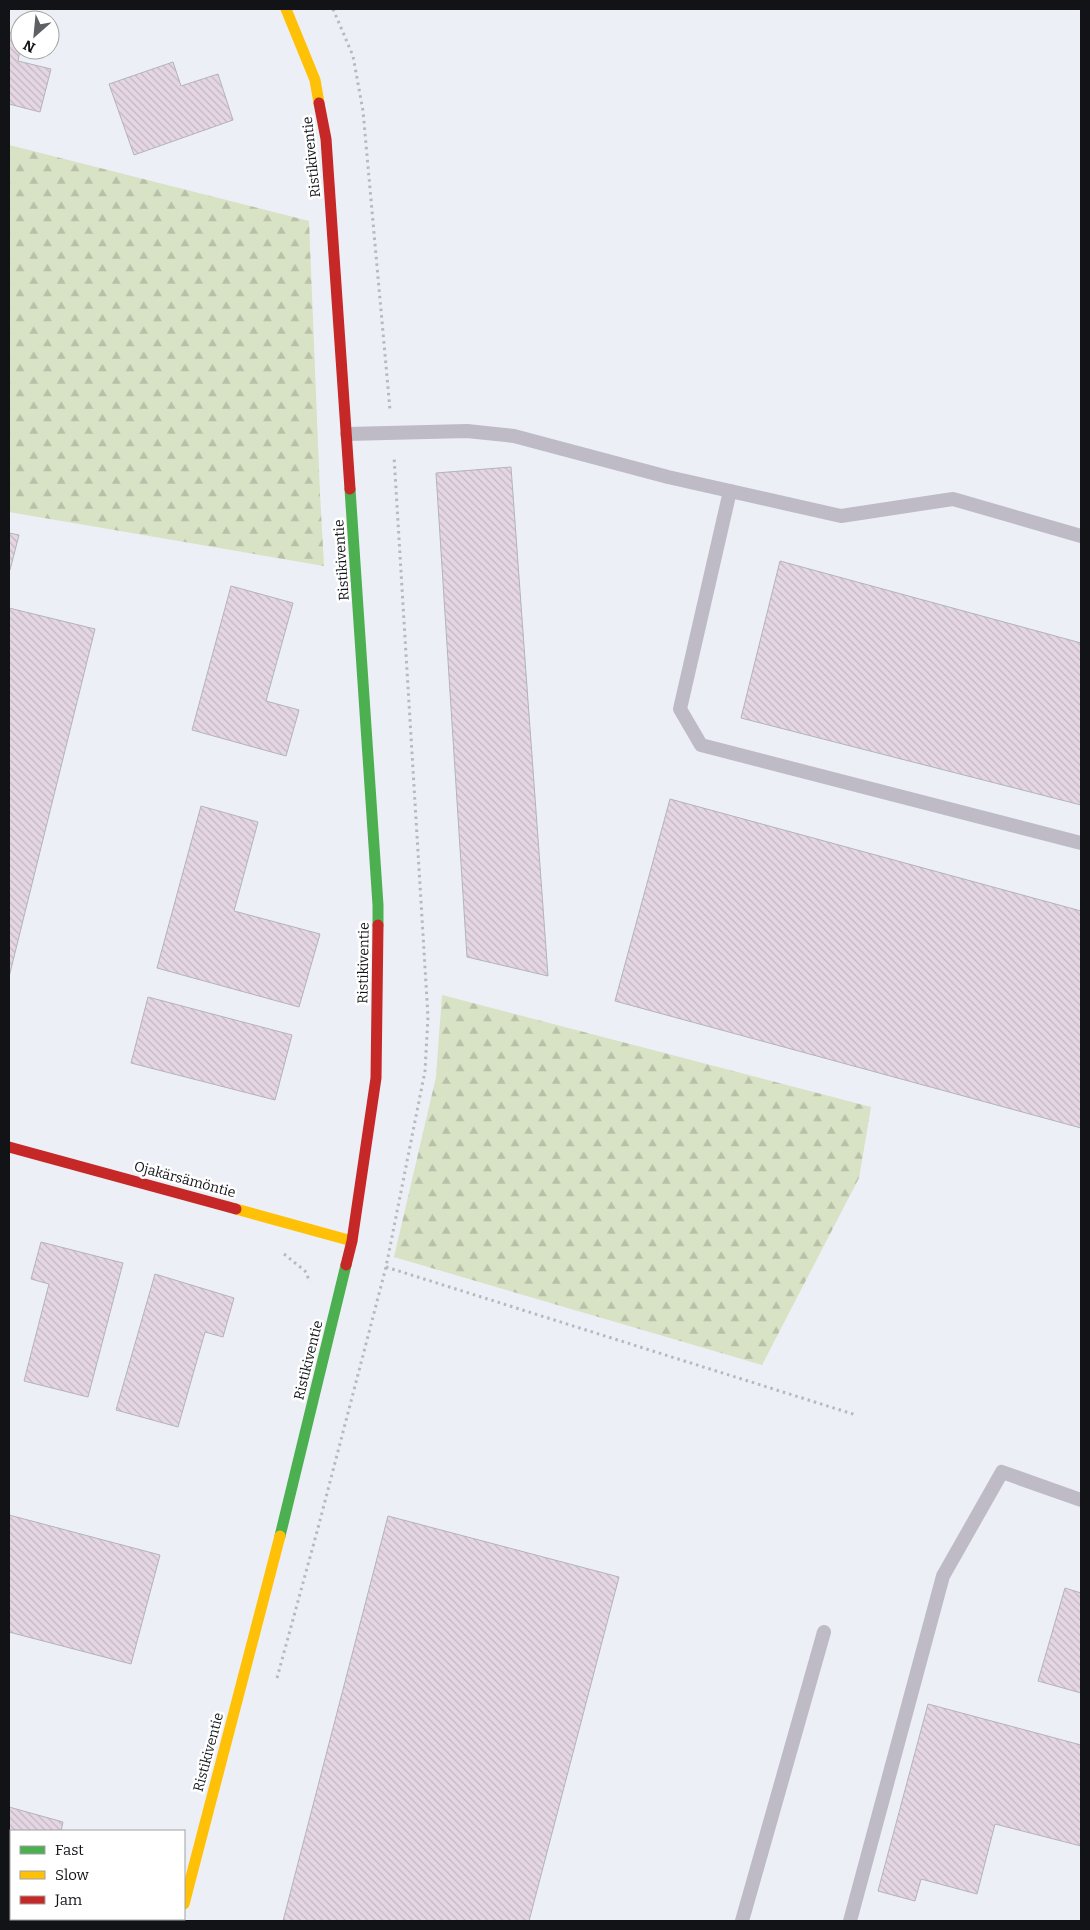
<svg xmlns="http://www.w3.org/2000/svg" width="1090" height="1930" font-family="Bitter,serif">
<style>
.forest{fill:url(#forest-firs)}
.building{fill:url(#building-back-hatch);stroke:#b4b4b8}
.lines{fill:none;stroke-linecap:round;stroke-linejoin:round}
.path{stroke:#b9b8bf;stroke-width:3;stroke-dasharray:2.5 4;stroke-linecap:butt}
.lane{stroke:#bebbc6;stroke-width:14}
.fast{stroke:#4caf50;stroke-width:11}
.slow{stroke:#ffc107;stroke-width:11}
.jam{stroke:#c62828;stroke-width:11}
.labels{text-anchor:middle;stroke-width:5;stroke-linejoin:round;paint-order:stroke}
.street-label{font-size:14px;fill:#111317;stroke:#fff}
</style>
<defs>
<pattern id="forest-firs" width="22" height="20" patternUnits="userSpaceOnUse" patternTransform="scale(1.25)"><rect width="22" height="20" fill="#d8e2c4"/><path d="M5 1l3.5 6h-7zM16 11l3.5 6h-7z" fill="#b8c1a8"/></pattern>
<pattern id="building-back-hatch" width="6" height="6" patternUnits="userSpaceOnUse" patternTransform="scale(1.25)"><rect width="6" height="6" fill="#e4d6e3"/><path d="M-1 5l2 2M0 0l6 6M5-1l2 2" fill="none" stroke="#c3b7c2"/></pattern>
</defs>
<rect width="100%" height="100%" fill="#eceff5"/>
<g class="forest">
<path d="M9 145 309 221 320 494 324 566 9 512Z"/>
<path d="M442 995 871 1107 859 1178 762 1365 394 1257 436 1077Z"/>
</g>
<g class="building">
<path d="M9 32 20 35V50L18 61 51 69 40 112 9 104Z"/>
<path d="M173 62 181 86 218 74 233 120 134 155 109 84Z"/>
<path d="M511 467 548 976 467 957 436 473Z"/>
<path d="M9 533 19 535 10 570H9Z"/>
<path d="M780 561 1081 643V805L741 718Z"/>
<path d="M231 586 293 603 266 701 299 710 286 756 192 730Z"/>
<path d="M9 608 95 629 9 977Z"/>
<path d="M670 799 1081 911V1128L615 1001Z"/>
<path d="M201 806 258 822 234 911 320 934 299 1007 157 968Z"/>
<path d="M148 997 292 1035 275 1100 131 1063Z"/>
<path d="M41 1242 123 1263 88 1397 24 1381 49 1284 31 1279Z"/>
<path d="M155 1274 234 1298 223 1337 205 1332 178 1427 116 1410Z"/>
<path d="M9 1515 160 1555 131 1664 9 1632Z"/>
<path d="M388 1516 619 1577 529 1921H283Z"/>
<path d="M1065 1588 1081 1593V1693L1038 1681Z"/>
<path d="M928 1704 1081 1745V1846L995 1824 977 1894 921 1879 915 1901 878 1891Z"/>
<path d="M9 1807 63 1822 61 1831H11V1919H38L37 1921H9Z"/>
</g>
<g class="lines">
<g class="path">
<path d="M333 9 353 56 363 111 390 410"/>
<path d="M284 1254 305 1271 310 1282"/>
<path d="M386 1267 856 1415"/>
<path d="M277 1678 318 1528 386 1267 425 1071 428 1017 394 456"/>
</g>
<g class="lane">
<path d="M347 434 467 431 514 436 668 477 841 516 953 499 1081 536"/>
<path d="M730 491 680 709 701 745 1081 843"/>
<path d="M742 1921 824 1632"/>
<path d="M850 1921 943 1576 1002 1472 1081 1500"/>
</g>
<g class="fast">
<path d="M350 489 378 905V925"/>
<path d="M280 1536 346 1265"/>
</g>
<g class="slow">
<path d="M286 9 315 80 319 103"/>
<path d="M236 1209 352 1241"/>
<path d="M184 1904 280 1536"/>
</g>
<g class="jam">
<path d="M319 103 326 139 350 489"/>
<path d="M9 1147 236 1209"/>
<path d="M346 1265 352 1241 376 1078 378 925"/>
</g>
</g>
<g class="labels">
<g class="street-label">
<text transform="translate(311 157) rotate(-96)" y="5">Ristikiventie</text>
<text transform="translate(341 560) rotate(-94)" y="5">Ristikiventie</text>
<text transform="translate(363 963) rotate(-89)" y="5">Ristikiventie</text>
<text transform="translate(185 1179) rotate(15)" y="5">Ojakärsämöntie</text>
<text transform="translate(308 1360) rotate(-76)" y="5">Ristikiventie</text>
<text transform="translate(208 1752) rotate(-75)" y="5">Ristikiventie</text>
</g>
</g>
<rect width="1090" height="1930" fill="none" stroke="#111317" stroke-width="20"/>
<rect x="10" y="1830" width="175" height="90" fill="#ffffff" stroke="#a0a1a2"/>
<rect x="20" y="1846" width="25" height="8" fill="#4caf50" stroke="#a0a1a2"/>
<text x="55" y="1855" font-size="15" fill="#111317">Fast</text>
<rect x="20" y="1871" width="25" height="8" fill="#ffc107" stroke="#a0a1a2"/>
<text x="55" y="1880" font-size="15" fill="#111317">Slow</text>
<rect x="20" y="1896" width="25" height="8" fill="#c62828" stroke="#a0a1a2"/>
<text x="55" y="1905" font-size="15" fill="#111317">Jam</text>
<g transform="translate(35 35) rotate(207)"><circle r="24" fill="#ffffff" stroke="#a0a1a2"/>
<path d="M0-4L9 19L0 12L-9 19Z" fill="#5e6065"/>
<text y="-8" font-size="14" font-weight="bold" text-anchor="middle" fill="#111317">N</text>
</g>
</svg>
